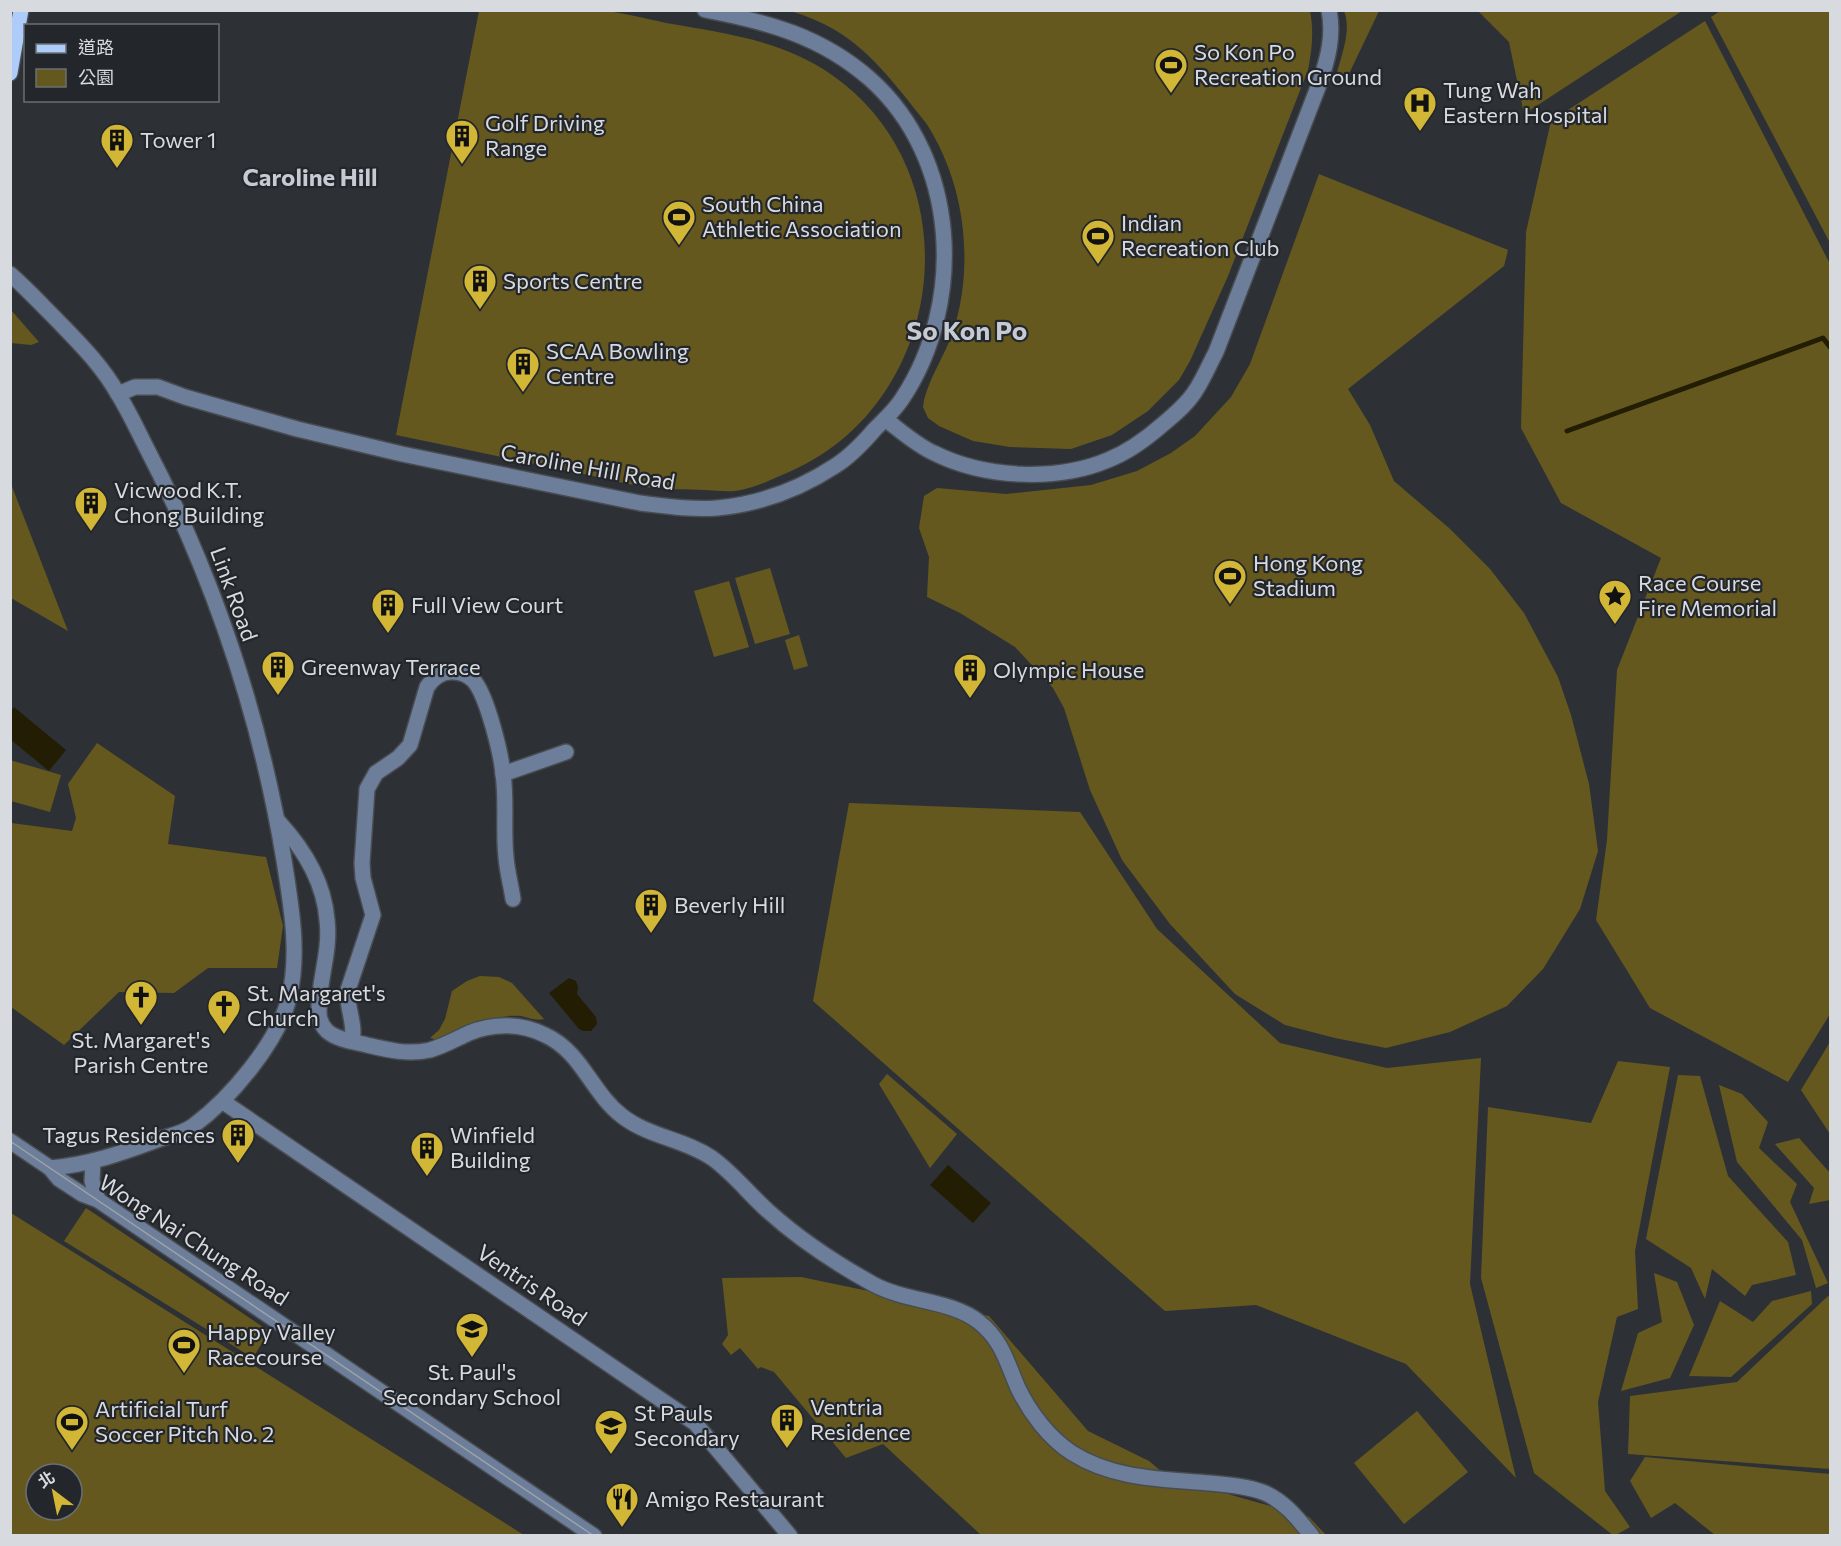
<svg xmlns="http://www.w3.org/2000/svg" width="1841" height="1546" font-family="Commissioner,'Noto Sans TC',sans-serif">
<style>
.green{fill:#65581e;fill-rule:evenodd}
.water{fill:#231d03}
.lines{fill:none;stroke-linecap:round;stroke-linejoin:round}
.stream{stroke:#231d03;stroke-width:5}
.minor-casing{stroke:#484c51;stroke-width:18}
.major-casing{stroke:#484c51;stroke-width:18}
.minor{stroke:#6c7e9a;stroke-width:15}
.major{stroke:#aeccfa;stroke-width:15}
.tram{stroke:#9fa3a7;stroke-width:1.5}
.labels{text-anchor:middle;stroke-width:4.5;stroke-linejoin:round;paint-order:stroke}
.poi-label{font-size:22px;fill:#d7dade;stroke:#23272c;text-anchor:start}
.street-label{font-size:22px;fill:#d7dade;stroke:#23272c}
.neighbourhood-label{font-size:24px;font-weight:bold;fill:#c6cad2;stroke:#23272c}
.quarter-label{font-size:26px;font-weight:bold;fill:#c6cad2;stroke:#23272c}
</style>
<rect width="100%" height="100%" fill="#2d3136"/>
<g class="green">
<path d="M479 11C518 10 558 8 598 10 620 12 644 18 666 23 723 33 783 40 832 75 975 175 947 404 789 472 772 479 754 489 735 491 725 492 714 490 704 490 688 489 670 490 654 488 627 485 600 477 574 472 515 460 455 447 396 435Z"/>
<path d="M790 11H1310C1314 31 1312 49 1308 70L1228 276 1190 361 1179 380 1148 411 1112 435 1071 449 1010 447 973 441 939 426 928 418 923 407 924 400C930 376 945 355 953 332 975 264 965 183 926 123 885 72 857 30 790 11Z"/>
<path d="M1344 11H1379L1346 80 1336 76C1341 57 1352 30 1344 11Z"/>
<path d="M1478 11H1682L1524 114 1509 42Z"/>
<path d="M1720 11H1830V243L1711 17Z"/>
<path d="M1705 21 1830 264V1014L1788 1082 1650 1008 1596 920 1607 840 1617 670 1661 558 1561 503 1521 428 1526 232 1551 121Z"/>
<path d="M1319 174 1508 250 1504 266 1348 389 1370 425 1394 481 1449 528 1490 569 1524 613 1558 677 1571 715 1589 784 1598 851 1580 909 1543 969 1507 1006 1450 1032 1386 1048 1335 1038 1285 1025 1235 994 1170 924 1122 860 1090 790 1064 708 1053 688 1015 647 960 613 927 597 929 557 919 528 924 496 937 488 1006 494 1091 485 1137 471 1171 453 1195 436 1231 397 1250 364Z"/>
<path d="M10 310H11L39 342 31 345 11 343Z"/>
<path d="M11 484 68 631 11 598Z"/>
<path d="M770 568 790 634 755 644 735 578Z"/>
<path d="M729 581 749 647 714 657 694 591Z"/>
<path d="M799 635 808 666 794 670 785 640Z"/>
<path d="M97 743 175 796 168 844 266 857 283 926 277 968H208L174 993 119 992 64 1045 11 1007V823L72 831 76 818 68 784Z"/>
<path d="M10 760 61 775 50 812 11 801Z"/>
<path d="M849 803 1080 812 1157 929 1280 1043 1387 1068 1481 1058 1470 1284 1516 1478 1406 1364 1256 1305 1165 1311 813 1001Z"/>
<path d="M480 976 499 977 512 983 544 1019C536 1021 530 1018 521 1016 510 1015 498 1017 488 1021 469 1027 450 1044 430 1038L439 1030 445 1019 452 991 467 981Z"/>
<path d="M1830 1042V1134L1801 1090Z"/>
<path d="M1618 1061 1670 1067 1635 1251 1638 1309 1617 1317 1598 1402 1605 1491 1630 1527 1614 1536 1534 1473 1481 1278 1488 1107 1591 1123Z"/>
<path d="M887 1074 957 1134 930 1168 879 1084Z"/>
<path d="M1678 1075 1700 1076 1728 1176 1788 1242 1796 1275 1752 1285 1745 1296 1712 1269 1705 1299 1691 1268 1646 1239Z"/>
<path d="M1719 1085 1742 1094 1768 1122 1759 1148 1797 1184 1790 1202 1828 1283 1816 1288 1802 1240 1737 1162Z"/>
<path d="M1799 1138 1830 1173V1200L1809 1204 1814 1188 1775 1144Z"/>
<path d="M86 1208 269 1331 253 1358 64 1241Z"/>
<path d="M10 1213H11L524 1535H11ZM36 1474H72V1510H36Z"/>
<path d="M1654 1273 1677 1282 1694 1325 1670 1378 1621 1391 1638 1333 1662 1322Z"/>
<path d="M801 1277 989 1316 1088 1431 1149 1461 1168 1477 1309 1517 1326 1535H981L883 1444 846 1458 774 1372 761 1367 758 1369 740 1348 731 1355 722 1344 728 1335 722 1278Z"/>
<path d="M1811 1291 1812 1304 1731 1377 1689 1376 1720 1301 1753 1322 1772 1301Z"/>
<path d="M1828 1296 1830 1297V1469L1628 1454 1630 1396 1737 1382Z"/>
<path d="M1417 1411 1468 1472 1404 1524 1354 1463Z"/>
<path d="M1645 1457 1830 1474V1535H1715L1675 1503 1651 1518 1630 1481Z"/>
</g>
<g class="water">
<path d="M14 707 66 750 49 771 11 740V711Z"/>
<path d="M569 978 576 981 578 987 577 994 596 1017 597 1024 591 1031H583L579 1029 549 993Z"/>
<path d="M948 1165 991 1203 973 1223 930 1185Z"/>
</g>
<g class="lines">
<path class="stream" d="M1567 431 1823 338 1830 347"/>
<defs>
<g id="minor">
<path d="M10 274C26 288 40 303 54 317 78 342 101 364 118 394 128 410 136 427 144 443 212 573 260 715 284 860 291 905 300 953 289 998 278 1042 230 1099 193 1126 184 1133 169 1136 157 1140 122 1153 88 1165 50 1168"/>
<path d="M118 394 135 387H158L185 397 297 429 402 454 640 503C665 506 692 510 717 508 759 504 800 489 835 466 851 456 863 443 875 429 884 420 895 410 902 399 966 303 959 158 870 79 821 36 768 22 705 10"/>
<path d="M885 419C901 431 916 445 934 453 984 478 1056 482 1108 460 1128 452 1146 439 1162 425 1174 415 1186 405 1194 393 1203 380 1209 365 1216 352L1320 82C1328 58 1334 36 1329 10"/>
<path d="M503 774 566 752"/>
<path d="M278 821C304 849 324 881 327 920 331 952 318 981 319 1012 319 1019 322 1026 327 1031 337 1040 355 1042 367 1045 388 1050 408 1055 430 1050 444 1046 456 1039 469 1033 493 1023 521 1023 545 1035 582 1052 591 1092 622 1116 649 1137 684 1139 712 1158 733 1173 749 1194 768 1211 799 1239 837 1264 873 1284 906 1302 952 1300 979 1322 1002 1340 1007 1363 1018 1388 1030 1413 1049 1438 1072 1453 1113 1479 1162 1479 1209 1483 1228 1485 1247 1486 1265 1493 1285 1502 1298 1519 1312 1536"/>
<path d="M352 1041C356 1023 346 1008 348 990L373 915 363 878 362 863 367 789 376 773 398 758 410 745 427 687C433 678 441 671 453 672 461 672 468 675 474 681 487 696 501 753 503 774 507 801 503 830 506 857 507 871 511 885 513 899"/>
<path d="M222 1101 695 1423 790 1536"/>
<path d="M10 1141 50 1168 59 1179 82 1194 98 1200 594 1536"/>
<path d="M93 1161 92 1181 98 1200"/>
</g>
<path id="major" d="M10 73 21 10"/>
</defs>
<use href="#minor" class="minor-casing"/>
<use href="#major" class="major-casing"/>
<use href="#minor" class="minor"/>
<use href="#major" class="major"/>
<path class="tram" d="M10 1141 594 1536"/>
</g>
<defs>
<symbol id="stadium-pin" viewBox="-11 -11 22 30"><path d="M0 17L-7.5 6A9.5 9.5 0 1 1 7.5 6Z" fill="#d2b736" stroke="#23272c"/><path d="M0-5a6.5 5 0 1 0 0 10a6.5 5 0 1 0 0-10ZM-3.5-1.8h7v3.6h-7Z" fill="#111"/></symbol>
<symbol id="hospital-pin" viewBox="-11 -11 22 30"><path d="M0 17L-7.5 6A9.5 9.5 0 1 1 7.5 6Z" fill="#d2b736" stroke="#23272c"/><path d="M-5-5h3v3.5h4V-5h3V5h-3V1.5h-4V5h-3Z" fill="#111"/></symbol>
<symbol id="building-pin" viewBox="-11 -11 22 30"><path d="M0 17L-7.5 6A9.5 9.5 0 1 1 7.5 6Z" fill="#d2b736" stroke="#23272c"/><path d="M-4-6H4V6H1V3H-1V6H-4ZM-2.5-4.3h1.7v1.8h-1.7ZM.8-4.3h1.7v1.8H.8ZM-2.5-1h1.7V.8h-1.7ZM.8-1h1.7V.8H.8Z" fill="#111"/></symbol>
<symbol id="sight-pin" viewBox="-11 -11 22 30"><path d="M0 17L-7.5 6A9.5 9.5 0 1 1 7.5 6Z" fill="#d2b736" stroke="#23272c"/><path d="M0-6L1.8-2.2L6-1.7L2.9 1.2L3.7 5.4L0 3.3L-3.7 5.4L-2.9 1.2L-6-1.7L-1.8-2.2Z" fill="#111"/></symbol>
<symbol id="church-pin" viewBox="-11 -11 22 30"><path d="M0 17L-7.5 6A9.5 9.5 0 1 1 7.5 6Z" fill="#d2b736" stroke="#23272c"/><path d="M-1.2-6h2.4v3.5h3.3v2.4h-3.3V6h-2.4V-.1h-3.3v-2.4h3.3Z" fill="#111"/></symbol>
<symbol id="school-pin" viewBox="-11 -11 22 30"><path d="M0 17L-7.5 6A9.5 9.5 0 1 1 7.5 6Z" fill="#d2b736" stroke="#23272c"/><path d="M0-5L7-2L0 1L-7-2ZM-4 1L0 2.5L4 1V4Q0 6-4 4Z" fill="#111"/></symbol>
<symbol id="restaurant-pin" viewBox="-11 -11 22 30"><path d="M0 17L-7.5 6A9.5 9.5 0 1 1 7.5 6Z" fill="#d2b736" stroke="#23272c"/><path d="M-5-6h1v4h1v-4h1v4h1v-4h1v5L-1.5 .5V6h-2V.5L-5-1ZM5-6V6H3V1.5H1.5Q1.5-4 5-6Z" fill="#111"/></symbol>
</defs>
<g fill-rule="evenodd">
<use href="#stadium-pin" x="1152" y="46" width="38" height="52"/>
<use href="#hospital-pin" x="1401" y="84" width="38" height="52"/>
<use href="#building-pin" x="443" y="117" width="38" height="52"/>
<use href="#building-pin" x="98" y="121" width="38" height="52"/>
<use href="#stadium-pin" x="660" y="198" width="38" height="52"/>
<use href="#stadium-pin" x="1079" y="217" width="38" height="52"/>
<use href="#building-pin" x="461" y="262" width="38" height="52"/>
<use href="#building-pin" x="504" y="345" width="38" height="52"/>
<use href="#building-pin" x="72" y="484" width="38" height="52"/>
<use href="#stadium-pin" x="1211" y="557" width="38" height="52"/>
<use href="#sight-pin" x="1596" y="577" width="38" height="52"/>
<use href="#building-pin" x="369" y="586" width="38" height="52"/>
<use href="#building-pin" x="259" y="648" width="38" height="52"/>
<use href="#building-pin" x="951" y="651" width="38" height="52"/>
<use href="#building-pin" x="632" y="886" width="38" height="52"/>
<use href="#church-pin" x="122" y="978" width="38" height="52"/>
<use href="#church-pin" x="205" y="987" width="38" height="52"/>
<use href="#building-pin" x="219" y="1116" width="38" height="52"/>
<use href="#building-pin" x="408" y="1129" width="38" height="52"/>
<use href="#school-pin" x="453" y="1310" width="38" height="52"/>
<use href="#stadium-pin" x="165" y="1326" width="38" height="52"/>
<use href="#building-pin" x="768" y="1401" width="38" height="52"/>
<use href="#stadium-pin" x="53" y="1403" width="38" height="52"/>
<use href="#school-pin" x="592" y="1407" width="38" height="52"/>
<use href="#restaurant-pin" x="603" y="1480" width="38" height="52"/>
</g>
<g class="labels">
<g class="poi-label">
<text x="1194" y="60">So Kon Po<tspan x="1194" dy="25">Recreation Ground</tspan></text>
<text x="1443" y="98">Tung Wah<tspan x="1443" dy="25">Eastern Hospital</tspan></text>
<text x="485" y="131">Golf Driving<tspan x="485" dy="25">Range</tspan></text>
<text x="140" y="148">Tower 1</text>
<text x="702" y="212">South China<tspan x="702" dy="25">Athletic Association</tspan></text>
<text x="1121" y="231">Indian<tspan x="1121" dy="25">Recreation Club</tspan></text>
<text x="503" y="289">Sports Centre</text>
<text x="546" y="359">SCAA Bowling<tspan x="546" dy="25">Centre</tspan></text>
<text x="114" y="498">Vicwood K.T.<tspan x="114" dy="25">Chong Building</tspan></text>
<text x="1253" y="571">Hong Kong<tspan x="1253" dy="25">Stadium</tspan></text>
<text x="1638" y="591">Race Course<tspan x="1638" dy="25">Fire Memorial</tspan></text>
<text x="411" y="613">Full View Court</text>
<text x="301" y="675">Greenway Terrace</text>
<text x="993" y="678">Olympic House</text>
<text x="674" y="913">Beverly Hill</text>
<text x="247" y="1001">St. Margaret's<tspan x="247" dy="25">Church</tspan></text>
<text x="141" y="1048" text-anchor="middle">St. Margaret's<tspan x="141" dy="25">Parish Centre</tspan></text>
<text x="215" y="1143" text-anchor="end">Tagus Residences</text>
<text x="450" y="1143">Winfield<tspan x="450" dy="25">Building</tspan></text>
<text x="207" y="1340">Happy Valley<tspan x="207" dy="25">Racecourse</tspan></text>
<text x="472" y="1380" text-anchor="middle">St. Paul's<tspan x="472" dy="25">Secondary School</tspan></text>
<text x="810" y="1415">Ventria<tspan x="810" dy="25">Residence</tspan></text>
<text x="95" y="1417">Artificial Turf<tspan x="95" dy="25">Soccer Pitch No. 2</tspan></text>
<text x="634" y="1421">St Pauls<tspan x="634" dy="25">Secondary</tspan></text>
<text x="645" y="1507">Amigo Restaurant</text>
</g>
<g class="street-label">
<text transform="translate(588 467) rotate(10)" y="8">Caroline Hill Road</text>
<text transform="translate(234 594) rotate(70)" y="8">Link Road</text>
<text transform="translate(194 1240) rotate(33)" y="8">Wong Nai Chung Road</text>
<text transform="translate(532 1285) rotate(34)" y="8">Ventris Road</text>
</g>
<g class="neighbourhood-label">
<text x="310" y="186">Caroline Hill</text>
</g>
<g class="quarter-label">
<text x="967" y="340">So Kon Po</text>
</g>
</g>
<rect width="1841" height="1546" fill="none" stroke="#d7dade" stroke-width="24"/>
<rect x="24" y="24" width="195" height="78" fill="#23272c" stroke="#6b6f73" stroke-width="1.5"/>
<rect x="36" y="44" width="30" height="9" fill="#aeccfa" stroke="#6b6f73" stroke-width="1.5"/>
<text x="78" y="54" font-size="18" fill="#d7dade">道路</text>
<rect x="36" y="69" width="30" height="18" fill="#65581e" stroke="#6b6f73" stroke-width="1.5"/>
<text x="78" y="84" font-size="18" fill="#d7dade">公園</text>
<g transform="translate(54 1492) rotate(328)"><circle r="28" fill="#23272c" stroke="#6b6f73" stroke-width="1.5"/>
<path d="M0-4.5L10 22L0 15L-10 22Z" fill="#d2b736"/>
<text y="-9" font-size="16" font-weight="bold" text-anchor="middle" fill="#d7dade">北</text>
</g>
</svg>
